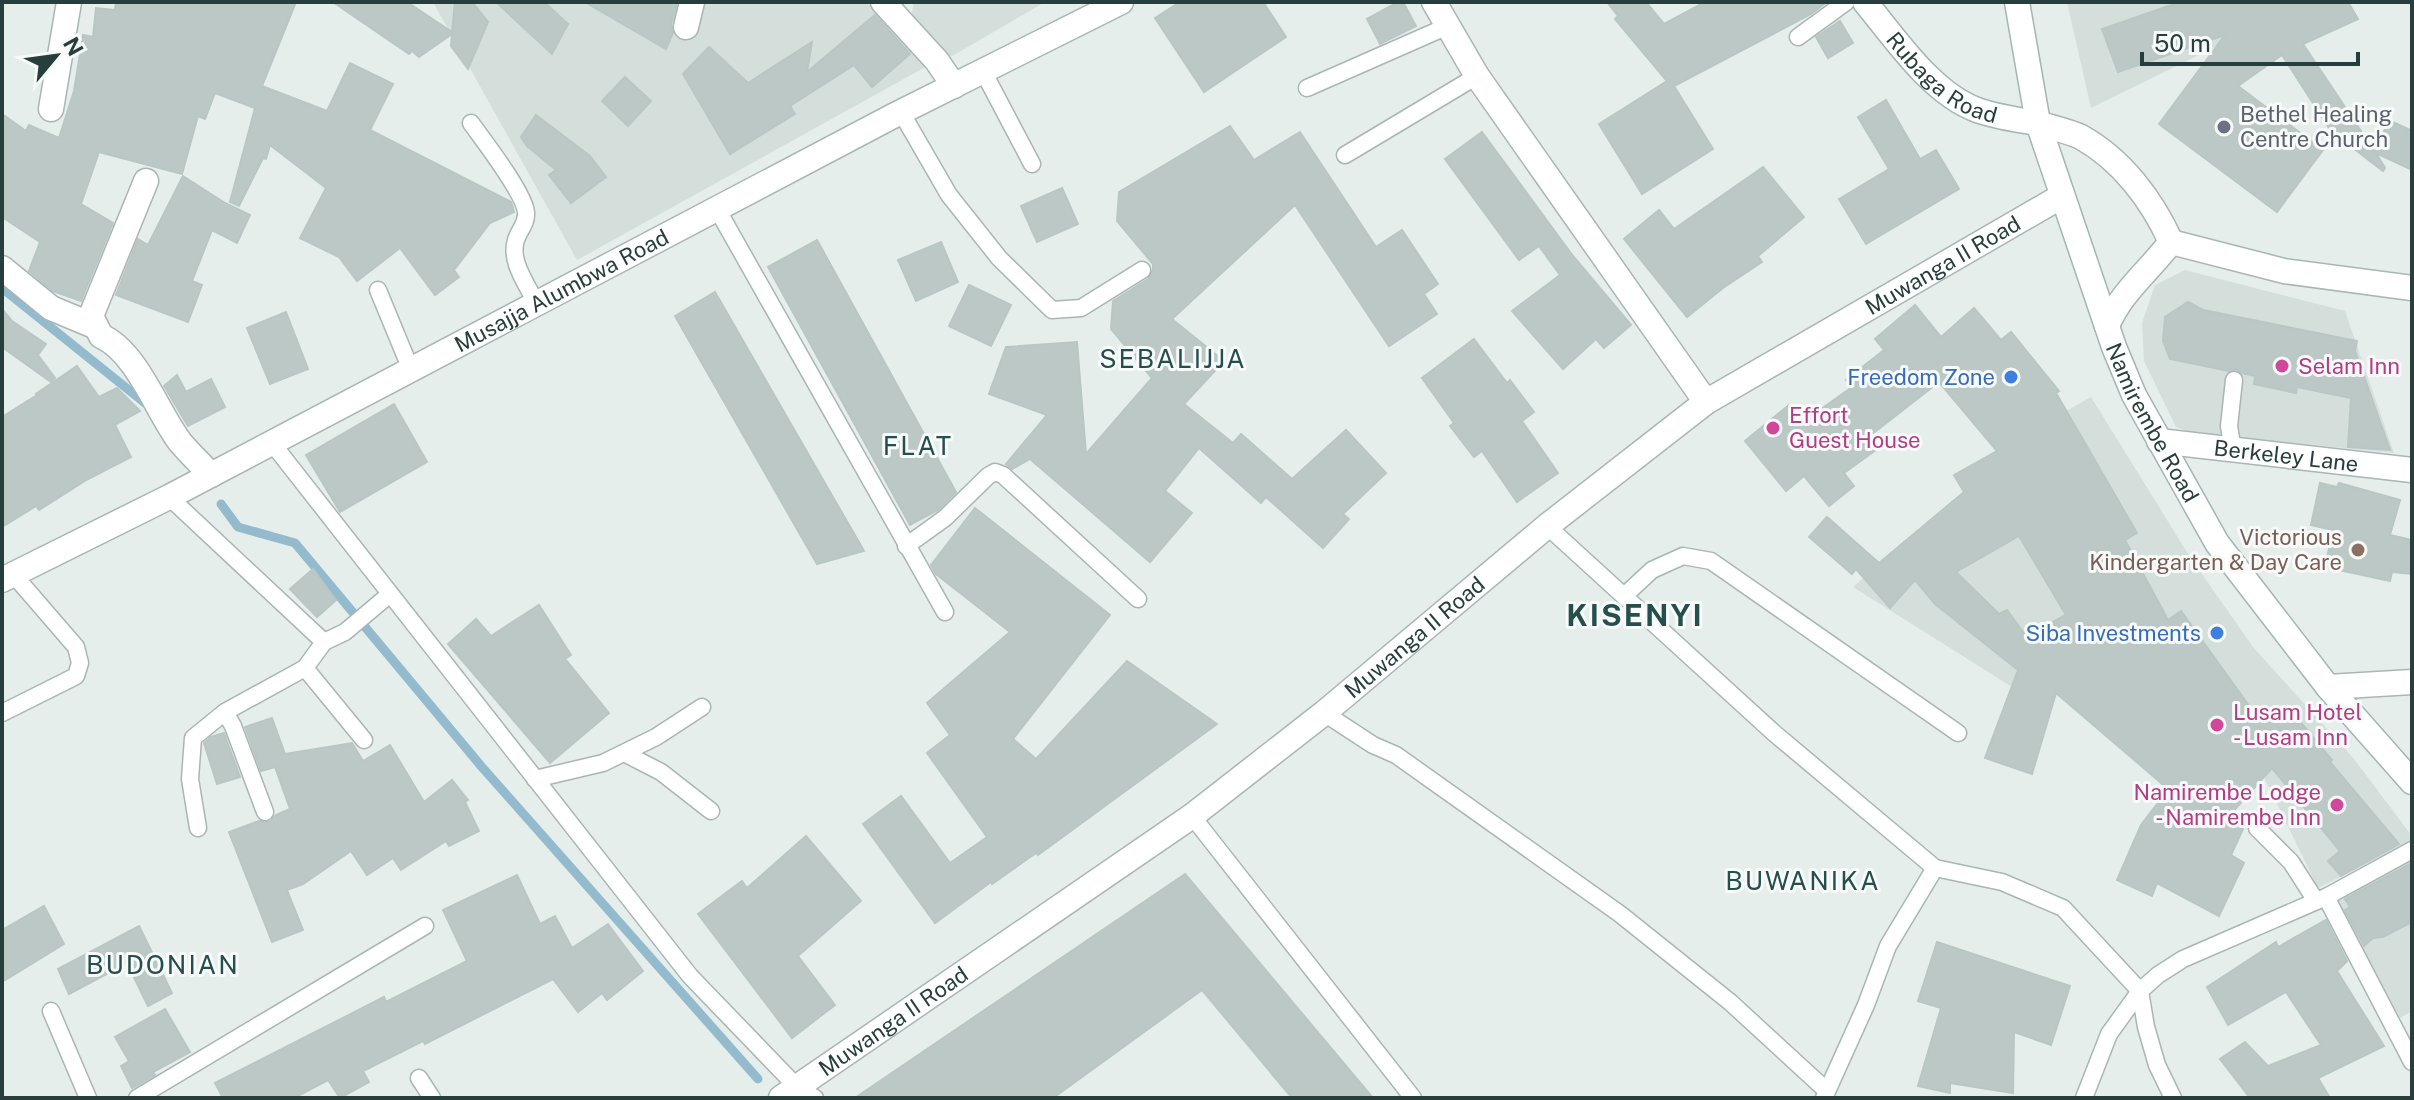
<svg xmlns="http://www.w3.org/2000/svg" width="2414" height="1100" font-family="'Public Sans',sans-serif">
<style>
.built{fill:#d4dedb}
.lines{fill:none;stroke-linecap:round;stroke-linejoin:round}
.stream{stroke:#94bacd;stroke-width:9}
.building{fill:#bcc8c5;stroke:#b9c7c4;stroke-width:2;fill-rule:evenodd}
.service-casing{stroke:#a9b6b4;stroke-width:19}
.minor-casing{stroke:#a9b6b4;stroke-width:27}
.tertiary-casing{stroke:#a9b6b4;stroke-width:27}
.secondary-casing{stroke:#a2b6b3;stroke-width:27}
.service{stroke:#fff;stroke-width:16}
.minor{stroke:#fff;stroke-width:24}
.tertiary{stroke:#fff;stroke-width:24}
.secondary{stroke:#fff;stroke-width:24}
.worship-dot{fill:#6b7280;stroke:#f7faf9;stroke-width:3}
.hotel-dot{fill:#d1479c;stroke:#f7faf9;stroke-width:3}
.shop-dot{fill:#3f7fe0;stroke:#f7faf9;stroke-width:3}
.education-dot{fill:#8d6e63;stroke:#f7faf9;stroke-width:3}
.labels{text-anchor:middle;stroke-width:6;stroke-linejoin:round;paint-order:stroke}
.street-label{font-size:22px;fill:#263f3d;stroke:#f7faf9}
.worship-label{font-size:22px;fill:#5b616d;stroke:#f7faf9;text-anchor:start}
.hotel-label{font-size:22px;fill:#b23c85;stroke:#f7faf9;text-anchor:start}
.shop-label{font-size:22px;fill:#366cbe;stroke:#f7faf9;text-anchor:end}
.education-label{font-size:22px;fill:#785e54;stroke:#f7faf9;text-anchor:end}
.quarter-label{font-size:26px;letter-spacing:2px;fill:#244f4d;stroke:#f7faf9}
.district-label{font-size:30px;font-weight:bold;letter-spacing:2px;fill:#244f4d;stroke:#f7faf9}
</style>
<rect width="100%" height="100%" fill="#e6eeec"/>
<g class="built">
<path d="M433 2H867L929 65 577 260Z"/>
<path d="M914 2H1045L947 59 911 19Z"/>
<path d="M2067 2H2307L2091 108Z"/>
<path d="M2185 270 2345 311 2394 453 2192 433 2176 427 2144 361 2142 323 2155 285Z"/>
<path d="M2091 397 2190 557 2253 647 2354 759 2412 836V841L2318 888 2257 763 2181 718 2141 766 2043 680 2012 687 1853 587 1942 510 1965 496 1954 475Z"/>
<path d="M2412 858V1011L2400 1018 2336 899Z"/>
</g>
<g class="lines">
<g class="stream">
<path d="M2 288 145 403"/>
<path d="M221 504 238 527 295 543 481 766 758 1079"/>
</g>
</g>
<g class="building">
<path d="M116 2H296L262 86 327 111 350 63 393 84 370 130 511 202 514 212 490 223 454 270 459 277 435 295 400 248 357 281 339 257 300 238 326 188 270 145 266 159 263 158 239 206 230 202 255 108 215 93 205 119 198 116 182 174 99 152 81 204 113 223 81 301 53 291 29 271 40 242 2 217V114L26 131 29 125 59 138 74 91 83 35 93 37 96 8 115 10Z"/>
<path d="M333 2H407L452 32 455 2H472L488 22 468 69 451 46 452 34 419 57 412 51 409 54Z"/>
<path d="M496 2H544L568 24 552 54Z"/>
<path d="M585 2H677L671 24 673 33 666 49Z"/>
<path d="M1180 2H1263L1286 37 1204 92 1155 18Z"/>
<path d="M1398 2H1403L1416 26 1380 44 1367 19Z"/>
<path d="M1607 2H1646L1664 24 1705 2H1827L1811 14 1674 86 1713 149 1642 194 1599 124 1667 81 1615 19 1618 16Z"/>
<path d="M2180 2H2348L2358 19 2303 44 2375 152 2389 120 2412 131V170L2376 153 2385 168 2383 171 2331 131 2282 55 2238 86 2323 150 2277 212 2159 124 2225 35 2118 72 2102 29Z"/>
<path d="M875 15 910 54 872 87 854 65 790 106 795 114 730 154 683 74 709 47 748 83 812 42 807 72Z"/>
<path d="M1840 21 1853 43 1828 58 1816 37Z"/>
<path d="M625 77 651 101 628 126 602 101Z"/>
<path d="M1886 100 1920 159 1936 150 1959 189 1866 244 1839 199 1889 169 1858 117Z"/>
<path d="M536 115 590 156 606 177 571 203 549 175 556 170 527 146 521 137Z"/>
<path d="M1230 126 1254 160 1300 132 1376 247 1402 230 1438 284 1424 294 1437 314 1389 346 1295 205 1172 319 1224 361 1184 404 1233 443 1241 434 1292 479 1346 430 1386 473 1343 514 1349 519 1323 548 1266 497 1261 503 1199 448 1165 491 1192 513 1150 562 1030 459 1012 469 1006 464 1047 415 989 394 1006 347 1077 342 1086 454 1152 378 1111 329 1113 301 1148 279 1153 270V264L1117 221 1119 192Z"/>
<path d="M1482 132 1573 256 1631 325 1604 348 1596 339 1563 369 1512 311 1560 275 1539 246 1519 260 1445 159Z"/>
<path d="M1763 167 1804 217 1758 256 1762 262 1723 288 1687 317 1624 239 1659 210 1674 229Z"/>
<path d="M183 176 225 203 250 215 237 243 212 230 192 281 202 285 188 322 116 295 138 239 148 245Z"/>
<path d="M1062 188 1078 224 1037 242 1021 206Z"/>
<path d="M817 240 956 492 938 510 910 525 768 267Z"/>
<path d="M941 242 958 282 916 301 898 260Z"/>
<path d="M969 285 1011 305 991 346 949 326Z"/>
<path d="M715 292 864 551 817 564 675 316Z"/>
<path d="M2188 302 2203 310 2357 341 2355 351 2390 450 2348 447 2351 398 2297 387 2296 393 2254 384 2255 376 2242 373 2236 369 2229 371 2170 359 2163 341 2165 317Z"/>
<path d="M1915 305 1941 337 1974 308 2001 340 2011 332 2059 391 2056 393 2137 533 2125 540 2168 620 2181 611 2257 717 2298 719 2332 760 2330 762 2399 844 2341 876 2328 861 2340 851 2272 768 2228 817 2243 829 2231 855 2244 863 2219 916 2157 883 2152 896 2117 880 2141 825 2164 795 2181 800 2056 693 2032 774 1985 758 2018 670 1935 604 1915 580 1890 608 1856 569 1852 574 1809 537 1827 517 1879 563 1964 492 1954 475 1997 451 1939 382 1871 435 1880 447 1844 473 1854 486 1829 506 1804 476 1786 491 1745 441 1789 405 1803 422 1852 387 1846 380 1884 350 1875 339ZM2019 536 2066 615 2026 636 2007 610 1999 614 1956 572Z"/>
<path d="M2 309 12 321 46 344 38 355 55 378 51 382 2 347Z"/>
<path d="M286 312 308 369 270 384 247 328Z"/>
<path d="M1474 339 1507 383 1510 380 1534 412 1522 421 1558 473 1517 502 1482 451 1474 457 1450 426 1454 423 1422 378Z"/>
<path d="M77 366 99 397 117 388 140 411 115 425 131 457 88 479 39 510 36 506 2 527V417L37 395 36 394Z"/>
<path d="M177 375 186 392 211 379 225 407 188 426 164 386Z"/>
<path d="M394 404 427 462 340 512 306 455Z"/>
<path d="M2320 483 2337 487 2339 483 2400 500 2390 535 2412 540V574L2392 572 2390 581 2325 567 2333 530 2311 525Z"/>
<path d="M975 508 1110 615 1013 739 1036 759 1127 661 1217 724 1038 855 1036 853 992 884 991 882 935 923 863 824 901 796 950 863 987 837 927 753 950 735 927 703 1010 632 936 574 931 565Z"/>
<path d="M313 569 336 600 317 617 290 589Z"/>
<path d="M539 605 571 655 565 659 609 713 550 763 448 644 476 619 491 636Z"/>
<path d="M272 718 285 754 352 743 363 761 390 745 424 802 452 780 468 800 465 802 479 831 449 846 446 841 401 870 393 858 367 875 351 851 303 884 287 890 303 930 272 942 229 832 259 821 270 822 276 815 290 809 275 767 261 771 245 727Z"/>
<path d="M224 733 240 777 217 784 204 743 211 737Z"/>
<path d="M806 836 861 901 798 956 835 1005 792 1038 698 914 742 881 747 888Z"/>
<path d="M2412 863V922L2383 937 2373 938 2364 946 2345 910 2350 907 2345 899Z"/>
<path d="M1185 874 1373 1098H1292L1202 990 1053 1098H855Z"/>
<path d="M517 875 540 924 555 916 572 948 608 924 643 971 607 1000 602 993 578 1012 553 979 425 1044 423 1041 363 1071 369 1082 340 1098 328 1080 294 1098H223L215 1083 384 997 386 1002 467 961 443 910Z"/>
<path d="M44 906 64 944 2 982V930Z"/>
<path d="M2326 920 2347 961 2337 971 2384 1046 2318 1078 2330 1098H2250L2220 1059 2245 1042 2268 1066 2321 1045 2286 992 2228 1025 2207 987 2276 942 2278 947Z"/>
<path d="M139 926 172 993 148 1006 127 963 69 994 58 969Z"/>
<path d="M1937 942 2070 986 2051 1045 2014 1032 2013 1093 1950 1083V1093L1918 1086 1941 1008 1918 1001Z"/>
<path d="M165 1009 190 1052 153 1072 155 1075 132 1088 121 1066 129 1061 115 1037Z"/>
</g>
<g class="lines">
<defs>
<g id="service">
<path d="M1798 37 1846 2"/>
<path d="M983 71 1032 164"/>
<path d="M1307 88 1448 26"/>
<path d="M901 112 949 195 999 258 1052 310 1081 308 1142 270"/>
<path d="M471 123C484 141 524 193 526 212 527 224 519 230 516 240 509 261 527 284 536 303"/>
<path d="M1345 155 1477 76"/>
<path d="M716 207 945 612"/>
<path d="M378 290 411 370"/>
<path d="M272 443 690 976 796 1086 815 1098"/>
<path d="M2233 451 2229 426 2234 380"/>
<path d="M169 497 324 642 305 668 364 740"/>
<path d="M1547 526 1774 733 1935 868 2002 882 2063 908 2140 991 2146 1027 2157 1065 2173 1098"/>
<path d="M906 546 945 518 988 476 995 472 1003 475 1138 599"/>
<path d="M1624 596 1652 570 1683 556 1711 561 1958 733"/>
<path d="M324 642 345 632 390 594"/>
<path d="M2 713 76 676 80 663 76 647 13 574"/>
<path d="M1324 713 1373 745 1396 755 1620 914 1730 1002 1827 1091"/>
<path d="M624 753 661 772 711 811"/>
<path d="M535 779 603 763 656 737 702 707"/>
<path d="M265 812 233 726 225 712 305 668"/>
<path d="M1192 816 1413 1098"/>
<path d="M198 828 190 779 193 738 225 712"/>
<path d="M2257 828 2291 862 2316 901"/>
<path d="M2326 897 2412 1062"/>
<path d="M51 1011 88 1098"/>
<path d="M419 1078 432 1098"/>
<path d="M137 1098 425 926"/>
<path d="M1824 1098 1866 1005 1888 946 1935 868"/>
<path d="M2084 1098 2109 1034 2140 991 2158 975 2183 959 2326 897 2412 850"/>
</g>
<g id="minor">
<path d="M883 2 937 61 954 86"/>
<path d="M1434 2 1477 76 1706 402"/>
<path d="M686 27 692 2"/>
<path d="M51 109 69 2"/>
<path d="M146 181 91 316 101 336C137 352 156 410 180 442 189 453 201 464 211 475"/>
<path d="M2 268 51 308 94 326"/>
<path id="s1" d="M2159 441 2412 470"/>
<path id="s2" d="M2 580 169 497 893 116 1121 2"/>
<path d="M2328 687 2412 682"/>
</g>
<g id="tertiary">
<path d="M2038 123C2052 128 2068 131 2081 137 2122 160 2152 200 2171 242"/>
<path d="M2171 242 2284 271 2412 288"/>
<path d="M2107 326C2121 292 2149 271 2171 242"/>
<path id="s3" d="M781 1098 1192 816 1324 713 1547 526 1706 402 2062 196"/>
</g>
<g id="secondary">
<path id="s4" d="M1865 2C1895 38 1931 93 1977 110 1997 117 2018 120 2038 123"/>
<path id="s5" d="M2017 2 2038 123 2114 347 2134 395 2217 543 2328 687 2412 782"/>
</g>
</defs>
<use href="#service" class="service-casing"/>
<use href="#minor" class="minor-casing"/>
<use href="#tertiary" class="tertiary-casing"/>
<use href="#secondary" class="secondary-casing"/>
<use href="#service" class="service"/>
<use href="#minor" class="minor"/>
<use href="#tertiary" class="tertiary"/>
<use href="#secondary" class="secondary"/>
</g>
<circle class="worship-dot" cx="2224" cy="127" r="8"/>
<g class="hotel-dot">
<circle cx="2282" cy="366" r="8"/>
<circle cx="1773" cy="428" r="8"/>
<circle cx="2217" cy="725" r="8"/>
<circle cx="2337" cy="805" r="8"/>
</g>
<g class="shop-dot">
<circle cx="2011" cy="377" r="8"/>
<circle cx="2217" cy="633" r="8"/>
</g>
<circle class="education-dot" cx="2358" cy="550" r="8"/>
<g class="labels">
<g class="street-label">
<text dy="8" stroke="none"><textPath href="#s4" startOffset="110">Rubaga Road</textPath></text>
<text dy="8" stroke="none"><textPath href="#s3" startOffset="1432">Muwanga II Road</textPath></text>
<text dy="8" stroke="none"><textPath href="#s2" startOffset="630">Musajja Alumbwa Road</textPath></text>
<text dy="8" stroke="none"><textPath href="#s5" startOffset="444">Namirembe Road</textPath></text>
<text dy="8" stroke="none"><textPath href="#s1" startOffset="128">Berkeley Lane</textPath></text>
<text dy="8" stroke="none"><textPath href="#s3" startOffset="784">Muwanga II Road</textPath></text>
<text dy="8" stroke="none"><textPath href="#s3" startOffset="136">Muwanga II Road</textPath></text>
</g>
<g class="worship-label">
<text x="2240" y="122">Bethel Healing<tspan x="2240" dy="25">Centre Church</tspan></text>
</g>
<g class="hotel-label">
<text x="2298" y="374">Selam Inn</text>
<text x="1789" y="423">Effort<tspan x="1789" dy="25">Guest House</tspan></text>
<text x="2233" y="720">Lusam Hotel<tspan x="2233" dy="25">- Lusam Inn</tspan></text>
<text x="2321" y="800" text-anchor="end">Namirembe Lodge<tspan x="2321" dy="25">- Namirembe Inn</tspan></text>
</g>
<g class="shop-label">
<text x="1995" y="385">Freedom Zone</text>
<text x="2201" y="641">Siba Investments</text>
</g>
<g class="education-label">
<text x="2342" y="545">Victorious<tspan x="2342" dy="25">Kindergarten &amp; Day Care</tspan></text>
</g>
<g class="quarter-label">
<text x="1173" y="368">SEBALIJJA</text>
<text x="918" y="455">FLAT</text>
<text x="1803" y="890">BUWANIKA</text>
<text x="163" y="974">BUDONIAN</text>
</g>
<g class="district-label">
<text x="1635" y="626">KISENYI</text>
</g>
</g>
<rect width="2414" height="1100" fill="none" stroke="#263f3d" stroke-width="8"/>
<g transform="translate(56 56) rotate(61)" stroke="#f7faf9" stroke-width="6" paint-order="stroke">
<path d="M0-6L14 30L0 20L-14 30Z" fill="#263f3d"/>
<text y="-12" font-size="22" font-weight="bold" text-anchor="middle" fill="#263f3d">N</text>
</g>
<path d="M2142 52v12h216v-12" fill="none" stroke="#263f3d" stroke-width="4"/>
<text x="2154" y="52" font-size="24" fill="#263f3d" stroke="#f7faf9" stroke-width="6" paint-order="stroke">50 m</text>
</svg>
